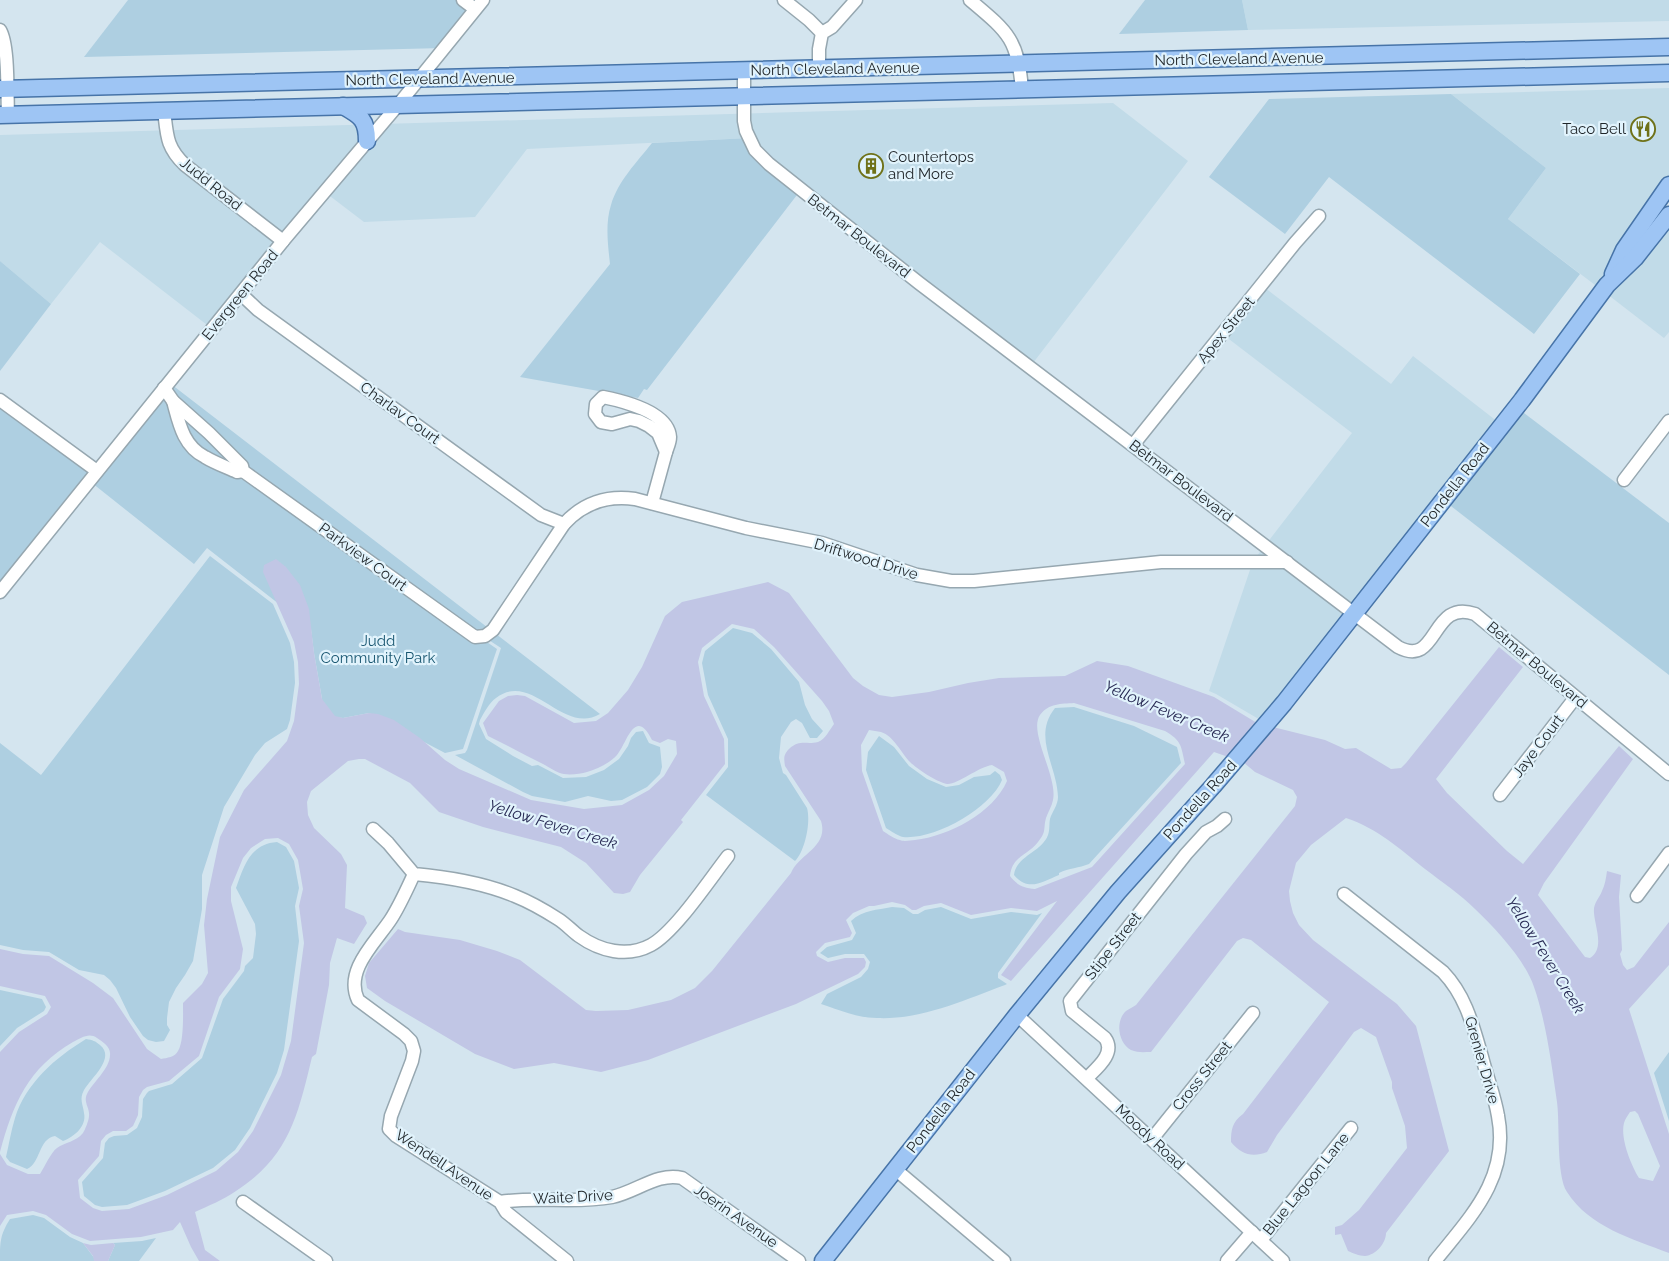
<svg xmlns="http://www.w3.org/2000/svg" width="1669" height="1261" font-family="Raleway,sans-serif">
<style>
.built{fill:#c1dbe8}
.green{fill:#aecfe1}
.water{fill:#c1c6e5;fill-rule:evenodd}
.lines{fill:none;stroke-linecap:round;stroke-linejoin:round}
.minor-casing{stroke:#96a7b0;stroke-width:15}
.major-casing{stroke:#4774a8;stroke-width:19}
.minor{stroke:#fff;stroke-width:12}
.major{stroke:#9ec5f4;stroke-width:16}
.labels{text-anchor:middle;stroke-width:4.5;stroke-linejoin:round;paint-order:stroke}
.street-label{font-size:15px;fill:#1f2529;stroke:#e1f3fc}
.poi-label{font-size:15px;fill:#1f2529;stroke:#e1f3fc;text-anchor:end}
.park-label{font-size:15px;fill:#1b5872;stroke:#e1f3fc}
.water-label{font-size:16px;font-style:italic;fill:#282a54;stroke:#e1f3fc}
</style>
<rect width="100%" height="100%" fill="#d4e5ef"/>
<g class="built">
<path d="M1242 0H1669V21L1248 30Z"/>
<path d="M1669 88V177L1599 288 1508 219 1546 168 1451 94Z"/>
<path d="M1113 103 1188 161 1033 363 807 198 749 138 527 149 475 217 364 222 322 190 211 328 100 242 51 304 0 261V135Z"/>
<path d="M1669 224V332L1664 338 1607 294Z"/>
<path d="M1260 284 1391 384 1413 356 1498 422 1262 721 1216 694 1209 691 1253 561 1352 433 1221 333Z"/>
</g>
<g class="green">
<path d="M128 0H474L478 2 443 48 84 57Z"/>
<path d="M1145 0H1242L1248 30 1119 34Z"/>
<path d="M1451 94 1546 168 1508 219 1580 274 1534 334 1329 177 1285 234 1209 177 1269 99Z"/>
<path d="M749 138 800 191 647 390 644 389 638 398 520 377 610 264C608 245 605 224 611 205 618 181 637 162 652 143Z"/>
<path d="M0 261 51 304 0 371Z"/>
<path d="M167 381 600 714C563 736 532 670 496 698 489 703 484 713 480 720L479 724 486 739 513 756 532 766 538 765 563 778 586 777 604 770 619 759 628 746 631 738 636 732 643 731 649 743 660 747 662 767 660 774 647 787 622 800 611 801 588 796 565 802 532 796 523 792 455 755 465 753 467 750 501 648 321 530 164 395 0 588V395L97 466Z"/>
<path d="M163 399 184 413 319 533 340 542 497 649 463 749 445 753 369 713 343 718 325 716 314 653 311 629 207 548 194 564 92 483Z"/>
<path d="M1520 410 1669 523V675L1447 503Z"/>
<path d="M210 556 273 604 290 643 294 662 295 683 290 720 287 729 265 743 255 755 224 807 202 875V909L193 961 185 975 176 988 169 1002 167 1018V1025L170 1030 164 1041 156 1042 148 1040 143 1036 130 1017 116 988 110 980 104 975 79 970 49 952 23 950 0 945V743L41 775Z"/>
<path d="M733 628 752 633 771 649 799 682 805 705 812 719 823 731 817 738H810L802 723 796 719 791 722 781 737 779 758 783 773 786 775 807 808C811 822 805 851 795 861L706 795 728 767V739L708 695 702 663 705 651Z"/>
<path d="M1074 707 1134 726 1177 747 1181 763 1089 864C1079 868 1069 868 1059 873V875C1042 882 1028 892 1014 875 1016 856 1042 852 1048 835 1050 830 1049 824 1050 819 1052 812 1058 805 1058 797 1057 765 1032 737 1055 708Z"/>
<path d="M879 736 894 747 909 766 927 779 946 787 959 785 974 777 990 775 995 771 1000 775 1002 780C990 809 934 840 903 837 898 836 891 831 886 828L866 770 868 752Z"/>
<path d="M277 842 286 847 294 861 299 888 295 906 299 941 284 1050 277 1073 250 1128 235 1150 213 1168 165 1191 127 1205 102 1207 95 1205 84 1196 82 1182 103 1158 105 1143 109 1138 114 1136 127 1135 137 1128 142 1117 143 1099 147 1093 149 1091 172 1084 202 1058 223 999 244 971 245 966 253 958 256 934 255 924 236 888C244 866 250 844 277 842Z"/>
<path d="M892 907 904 908 913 914H918L925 910 941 907 971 919 1011 912 1037 915 1042 913 998 973V978L1007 984 1005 985C964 1000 922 1020 877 1018 858 1018 839 1010 821 1004L827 994 861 977 868 969 870 962 864 954H845L828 958 820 953 827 947 852 940 856 933 851 921C863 910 877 910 892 907Z"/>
<path d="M0 990 42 999 46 1007 44 1011 17 1028 0 1046Z"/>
<path d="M86 1039C93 1040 95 1041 100 1045 116 1058 91 1078 84 1090 79 1099 83 1104 84 1113 87 1126 74 1137 63 1141L55 1136C38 1139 41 1163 27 1169L10 1162 6 1157C9 1144 11 1131 15 1118 26 1083 55 1058 86 1039Z"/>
<path d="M1669 1052V1121L1654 1073Z"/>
<path d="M33 1215 44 1218 70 1237 83 1243 95 1259 94 1261H0C0 1242 0 1235 10 1219Z"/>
<path d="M156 1238 139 1261H108L115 1245 113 1243 142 1241Z"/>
</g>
<g class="water">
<path d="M276 559 286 567 300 585 309 609 314 653 322 699 335 716 343 718 369 713 378 714 394 720 420 738 445 760 459 769 531 800 584 809 622 805 649 790 664 776 677 754 676 741 668 739 660 743 652 740C635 706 627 743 617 755 610 763 597 769 587 772 581 774 570 775 564 774 557 773 549 767 543 764 525 755 507 745 488 736L483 723 499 701 508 696 517 695 525 696 574 723 596 721 608 713 628 690 642 667 665 616 682 602 768 582 789 593 853 678 863 686 879 695 892 697 929 692 968 683 999 678 1065 676 1097 661 1128 666 1214 697 1257 723 1325 740 1345 749 1356 748 1391 769 1401 768 1406 763 1499 647 1523 667 1436 779 1447 793 1507 851 1523 864 1619 746 1633 759 1544 883 1538 895 1585 957 1590 958C1605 949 1595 927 1594 913 1593 903 1599 899 1602 891 1605 885 1606 878 1607 871L1621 875 1619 897 1622 950 1620 954 1623 965 1627 970 1634 967 1669 922V965L1629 1009 1669 1134V1253C1633 1239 1589 1227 1567 1192 1556 1175 1560 1124 1557 1102 1552 1067 1546 1021 1534 987 1525 960 1496 929 1475 909 1460 894 1442 882 1425 869 1400 849 1377 828 1346 818L1311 845 1296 863 1289 891 1290 901 1293 913 1299 925 1313 940 1397 1004 1416 1026 1449 1151 1386 1233C1386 1243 1376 1255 1365 1256 1359 1256 1353 1253 1348 1251L1341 1234 1335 1235V1227L1342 1225 1359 1210 1407 1148 1405 1126 1392 1088V1082L1376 1037 1361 1028 1354 1032 1277 1135 1267 1152C1252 1158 1241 1154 1231 1142 1231 1130 1232 1122 1243 1114L1329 1002 1251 940 1243 938 1237 941 1151 1052C1144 1052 1138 1053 1131 1050 1118 1043 1115 1021 1126 1011 1129 1009 1133 1007 1136 1005L1295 806 1297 797 1293 790 1255 772 1243 762 1214 752 1011 981 1001 975 1057 901 1037 911 1011 908 971 915 941 903 924 906 916 910H912L905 905 892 902 874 906H869L853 913 846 920 852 933 850 937 825 943 816 952 817 956 828 962 845 958H864L866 962 865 967 858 974 796 1004 648 1060 601 1072 554 1063 514 1069 475 1054 385 1001 367 988 365 976 369 963 398 929 405 932 460 940 497 951 520 960 586 1010 596 1011 628 1010 671 1000 695 988 712 971 791 873C799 854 829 847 821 821L785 766C784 759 783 755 789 749 800 739 806 745 818 742 825 740 830 729 834 724L829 711 822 701 774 647 754 629 732 624 702 648 698 662 704 696 724 739 725 764 681 820 683 822 640 875 630 892 623 894 614 893 586 863 561 847 483 827 439 812 410 783 365 759H359L348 761 311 791 307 802 308 815 314 828 341 854 347 865 345 908 364 916 367 923 354 944 337 938 330 963 329 985 316 1054 312 1057C298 1115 289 1157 236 1191 223 1200 208 1206 195 1212L205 1250 220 1261H199L191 1247 180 1222 173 1230 141 1237 90 1241 72 1234 46 1215 33 1211 7 1215 0 1226V1154L7 1165 28 1174H40C44 1168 51 1152 57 1148 65 1142 76 1142 83 1133 85 1130 89 1120 89 1116 90 1108 83 1102 87 1094 92 1083 110 1069 110 1055 111 1047 103 1042 97 1038 89 1032 81 1038 73 1042 28 1068 13 1104 0 1152V1052L19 1032 47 1014 51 1007 45 996 0 986V949L23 954 49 956 93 983 113 998 147 1049 161 1059C167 1058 175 1057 178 1051 184 1042 183 1014 183 1003L202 984 208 973 204 925 207 899 220 837 244 790 287 741 294 721 299 684 298 662 294 642 263 572 264 565ZM1074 703 1165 731C1182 741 1181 746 1185 764L1092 867 1035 889C1023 888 1017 885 1010 876 1012 856 1027 856 1038 842 1047 831 1043 829 1046 818 1048 812 1052 806 1053 800 1058 777 1028 732 1040 715 1049 703 1061 704 1074 703ZM869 730C873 731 877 731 881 732 894 736 901 753 910 762 917 769 937 782 947 784 957 785 978 767 992 765L1004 772 1007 781C993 813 949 836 915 840 911 840 904 842 900 840 894 839 888 834 883 831L862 771 861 745ZM278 838 289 844 298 860 303 889 299 906 304 943 291 1041 281 1075 253 1131 238 1152 216 1171 167 1195 129 1209 102 1211 93 1208 80 1198 78 1180 99 1156 101 1141 106 1135 113 1131H126L133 1126 138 1115 139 1097 143 1090 147 1087 169 1081 199 1056 219 997 240 969 243 949 231 901V887L243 858 251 848 265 839ZM1635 1111 1638 1114 1660 1166 1653 1181 1639 1178C1631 1165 1620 1138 1624 1123 1625 1119 1628 1115 1630 1112Z"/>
<path d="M83 1243 91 1245 113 1243 115 1245 108 1261H94L93 1256Z"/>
</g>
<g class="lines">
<defs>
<g id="minor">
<path d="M463 0 475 9"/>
<path d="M784 0 809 20 822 33"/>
<path d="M970 0C1008 32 1018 39 1022 90"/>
<path d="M0 30C9 45 7 95 8 115"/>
<path d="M819 69V49L822 33 832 27 856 0"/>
<path d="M744 70V121L746 131 755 150 769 164 919 283 1398 647C1439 669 1430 598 1475 614L1669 774"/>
<path d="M164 110C167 135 166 147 185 165L283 241"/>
<path d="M241 294 258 310 541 515 564 524"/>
<path d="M164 388 173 401 209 433 242 466 243 471 475 637 485 636 493 630 564 524C583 503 606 495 635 499L746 528 822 543 917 575 951 581H974L1161 562H1287"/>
<path d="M603 397C623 401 668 412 670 437 670 443 667 448 666 452L658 433 649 426 639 421 630 419 612 424 601 422 595 414 596 404Z"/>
<path d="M0 400 97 471"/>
<path d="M173 401C179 423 183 446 205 457 215 463 226 467 237 472L243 471"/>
<path d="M1133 445 1295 243 1319 216"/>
<path d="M1624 480 1669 421"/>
<path d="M652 503 666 452"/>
<path d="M0 592 283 241 398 105 483 0"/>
<path d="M1500 795 1575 698"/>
<path d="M373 829 388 843 414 874C447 877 484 883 515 896 530 902 544 910 558 919 566 924 572 931 579 936 600 951 627 958 651 945 675 932 710 879 728 856"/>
<path d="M414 874C407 889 400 905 391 919 376 942 344 970 358 1000L404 1034 411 1041 414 1051 412 1061 391 1116 389 1129 396 1136 500 1202 506 1212 567 1261"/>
<path d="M1344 894 1443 972C1466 996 1473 1026 1482 1057 1487 1077 1495 1097 1498 1116 1510 1178 1470 1217 1435 1261"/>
<path d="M1637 896 1669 853"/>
<path d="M1017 1015 1283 1261"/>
<path d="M1087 1078C1097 1068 1116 1053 1105 1038L1072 1011 1070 1001 1186 854 1206 832 1217 826 1225 819"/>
<path d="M1152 1139 1253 1013"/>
<path d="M895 1169 1004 1261"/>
<path d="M243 1202 326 1261"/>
<path d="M500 1202C537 1196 575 1204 612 1197 636 1192 658 1172 682 1178L799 1261"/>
<path d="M1261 1240 1351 1128"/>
<path d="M1227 1261 1252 1232"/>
</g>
<g id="major">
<path d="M0 89 1669 47"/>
<path d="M343 106C361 116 367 120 367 141"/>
<path d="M0 115 1669 73"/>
<path d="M1613 274 1624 250 1669 185"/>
<path d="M823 1261 1017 1015 1118 892 1213 786 1284 703 1522 400 1607 285 1635 258 1669 215"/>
</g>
</defs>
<use href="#minor" class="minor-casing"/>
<use href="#major" class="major-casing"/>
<use href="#minor" class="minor"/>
<use href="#major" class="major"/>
</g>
<defs>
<symbol id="restaurant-ring" viewBox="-11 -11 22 22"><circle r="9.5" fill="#e1f3fc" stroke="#6f7219" stroke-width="1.5"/><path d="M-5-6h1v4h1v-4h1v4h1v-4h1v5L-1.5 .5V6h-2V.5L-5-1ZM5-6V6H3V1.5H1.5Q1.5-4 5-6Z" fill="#6f7219"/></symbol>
<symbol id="building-ring" viewBox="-11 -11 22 22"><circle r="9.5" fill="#e1f3fc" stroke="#6f7219" stroke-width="1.5"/><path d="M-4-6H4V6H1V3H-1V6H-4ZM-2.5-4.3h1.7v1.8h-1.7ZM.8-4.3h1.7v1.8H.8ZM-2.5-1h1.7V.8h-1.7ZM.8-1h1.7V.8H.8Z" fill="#6f7219"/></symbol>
</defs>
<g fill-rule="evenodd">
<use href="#restaurant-ring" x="1629" y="115" width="28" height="28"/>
<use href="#building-ring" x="857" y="152" width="28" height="28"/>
</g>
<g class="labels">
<g class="street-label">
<text transform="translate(1239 59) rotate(-1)" y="5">North Cleveland Avenue</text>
<text transform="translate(835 69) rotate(-1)" y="5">North Cleveland Avenue</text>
<text transform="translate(430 79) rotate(-1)" y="5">North Cleveland Avenue</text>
<text transform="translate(211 184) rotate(39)" y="5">Judd Road</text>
<text transform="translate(859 236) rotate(38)" y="5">Betmar Boulevard</text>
<text transform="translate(240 295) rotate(-51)" y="5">Evergreen Road</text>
<text transform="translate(1226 330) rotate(-51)" y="5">Apex Street</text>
<text transform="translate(400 413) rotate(36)" y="5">Charlav Court</text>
<text transform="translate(1181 481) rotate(37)" y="5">Betmar Boulevard</text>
<text transform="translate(1455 485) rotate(-52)" y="5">Pondella Road</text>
<text transform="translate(363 557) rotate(36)" y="5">Parkview Court</text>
<text transform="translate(866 559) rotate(17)" y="5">Driftwood Drive</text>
<text transform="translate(1537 665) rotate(40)" y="5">Betmar Boulevard</text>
<text transform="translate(1538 746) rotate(-53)" y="5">Jaye Court</text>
<text transform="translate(1200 800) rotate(-48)" y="5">Pondella Road</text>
<text transform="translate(1113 946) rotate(-52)" y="5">Stipe Street</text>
<text transform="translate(1482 1060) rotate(74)" y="5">Grenier Drive</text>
<text transform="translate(1202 1076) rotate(-51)" y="5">Cross Street</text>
<text transform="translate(941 1111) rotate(-52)" y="5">Pondella Road</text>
<text transform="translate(1150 1137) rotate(43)" y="5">Moody Road</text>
<text transform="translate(444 1165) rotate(34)" y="5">Wendell Avenue</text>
<text transform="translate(1306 1184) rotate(-51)" y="5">Blue Lagoon Lane</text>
<text transform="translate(573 1197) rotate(-3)" y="5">Waite Drive</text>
<text transform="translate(736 1216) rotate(35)" y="5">Joerin Avenue</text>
</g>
<g class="poi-label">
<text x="1626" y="134">Taco Bell</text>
<text x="888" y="162" text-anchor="start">Countertops<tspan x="888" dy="17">and More</tspan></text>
</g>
<g class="park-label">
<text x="378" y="646">Judd<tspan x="378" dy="17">Community Park</tspan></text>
</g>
<g class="water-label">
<text transform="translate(1167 711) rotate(23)" y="6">Yellow Fever Creek</text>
<text transform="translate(553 824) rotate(17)" y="6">Yellow Fever Creek</text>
<text transform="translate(1546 955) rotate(58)" y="6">Yellow Fever Creek</text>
</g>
</g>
</svg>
